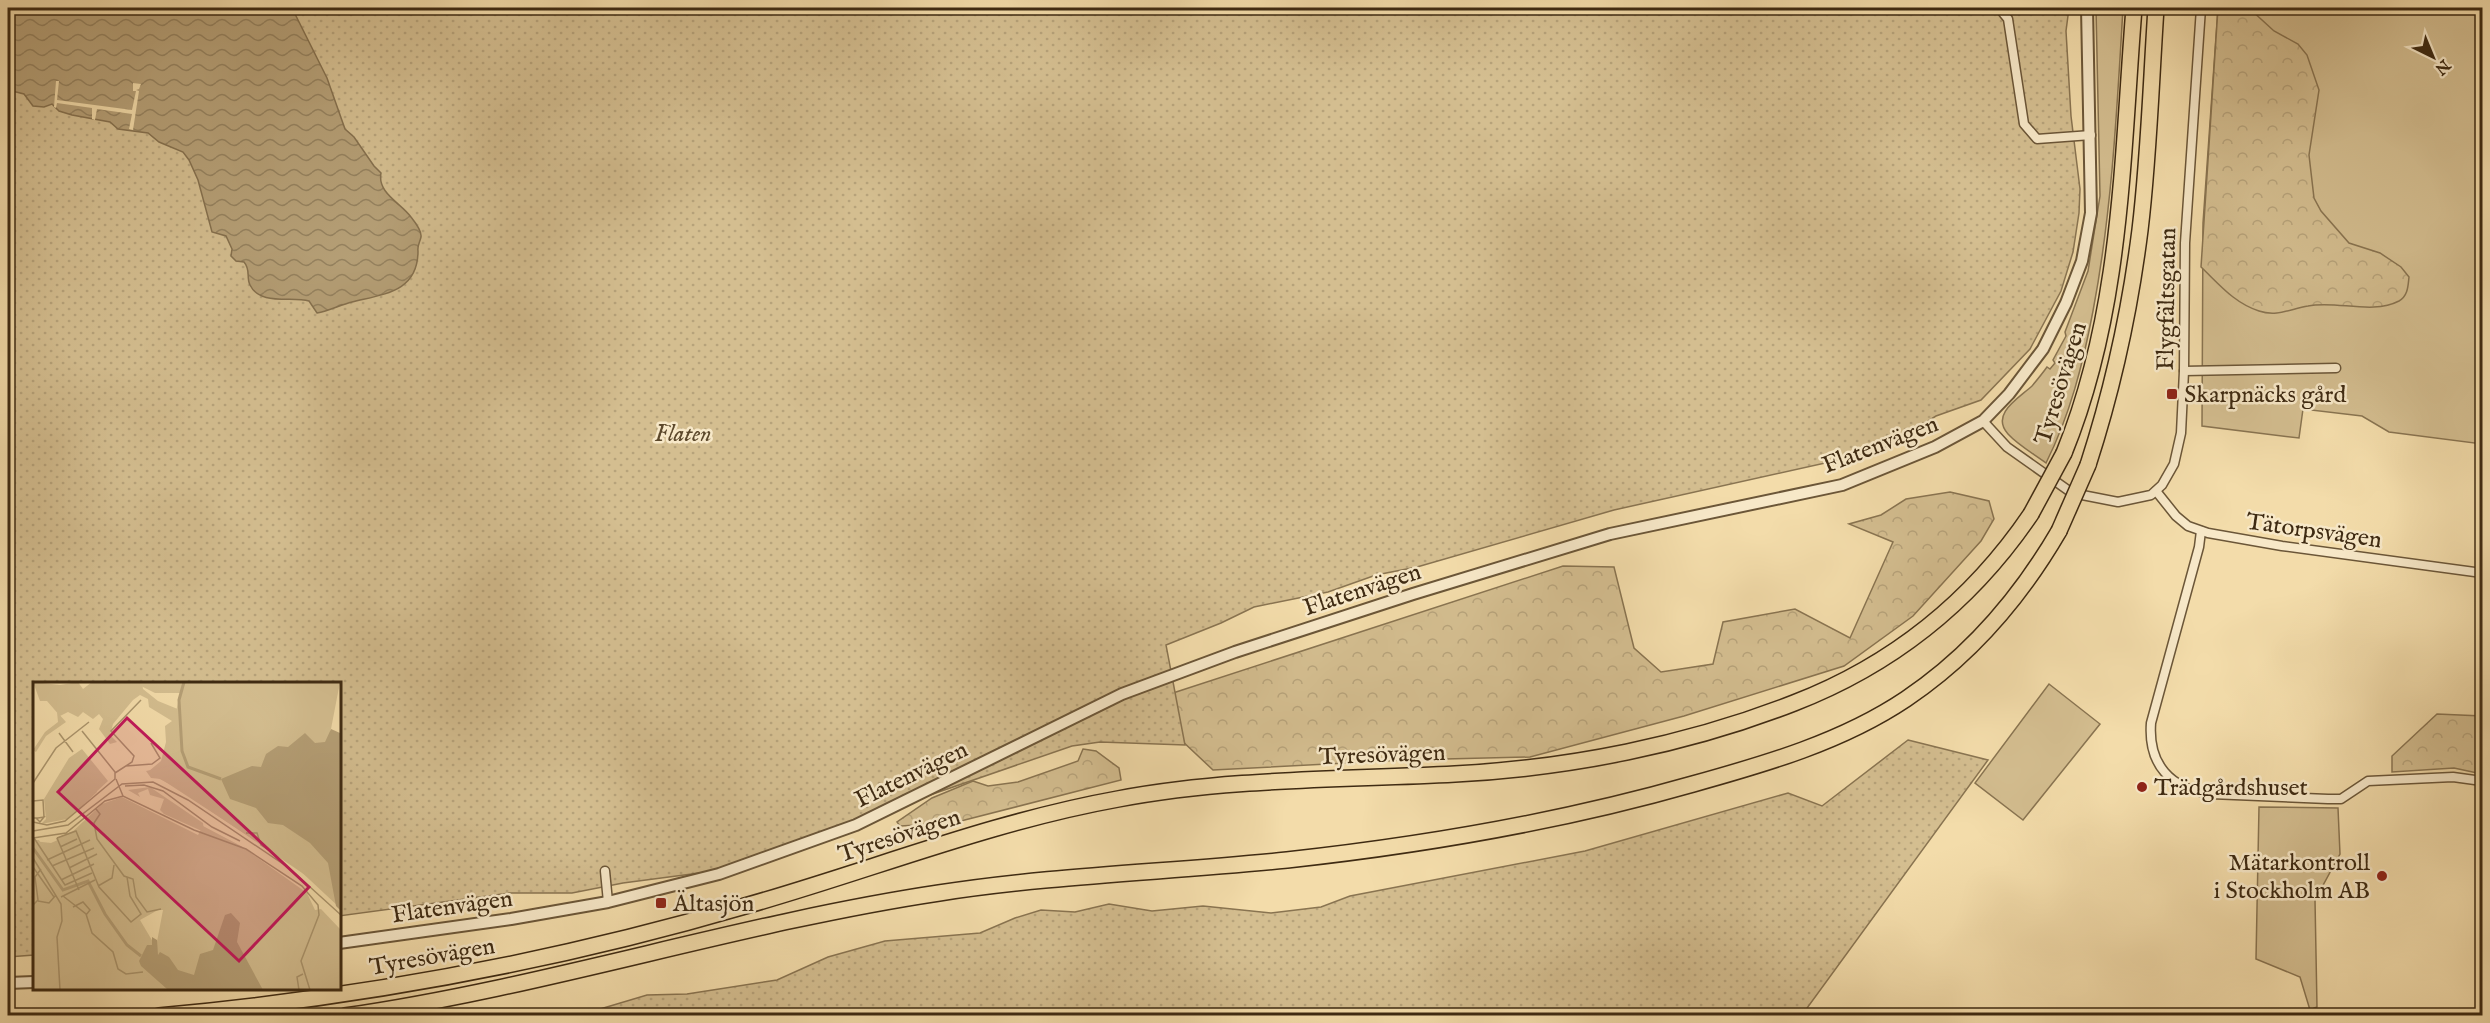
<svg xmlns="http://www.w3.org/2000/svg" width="2490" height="1023" font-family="'IM FELL English',serif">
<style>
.grass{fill:#d4be90;stroke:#897451;stroke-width:1.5}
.forest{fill:url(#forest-crowns);stroke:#897451;stroke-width:1.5}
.park{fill:url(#park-dots);stroke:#897451;stroke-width:1.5}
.water{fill:url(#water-waves);stroke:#85704e;stroke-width:1.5}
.pier{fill:#f3dcaa}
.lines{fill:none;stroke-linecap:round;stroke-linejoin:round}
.minor-casing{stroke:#6b5638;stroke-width:11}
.tertiary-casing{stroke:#6b5638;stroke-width:14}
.motorway-casing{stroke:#3e2a12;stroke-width:18}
.minor{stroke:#f7e8c8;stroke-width:8}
.tertiary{stroke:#f7e8c8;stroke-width:10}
.motorway{stroke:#f3dcaa;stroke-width:15}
.motorway-bridge-casing{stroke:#3e2a12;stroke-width:18;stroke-linecap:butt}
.motorway-bridge{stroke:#f3dcaa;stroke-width:15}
.poi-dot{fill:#8f2418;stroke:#f7e8c8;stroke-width:2}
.labels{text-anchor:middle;stroke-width:5;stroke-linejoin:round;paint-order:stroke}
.street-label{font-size:24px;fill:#3e2a12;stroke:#f7e8c8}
.poi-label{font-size:24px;fill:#3e2a12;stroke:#f7e8c8;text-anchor:start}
.park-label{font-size:24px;font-style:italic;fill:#5c482b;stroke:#f7e8c8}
.inset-river{fill:none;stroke:#b59f76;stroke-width:3}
.inset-road{fill:none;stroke:#ab956d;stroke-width:1.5}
.view{fill:#c2185b;fill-opacity:0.15;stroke:#c2185b;stroke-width:3}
.inset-edge{fill:none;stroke:#3e2a12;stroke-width:3}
</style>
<defs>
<pattern id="forest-crowns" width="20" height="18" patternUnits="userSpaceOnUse" patternTransform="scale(1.5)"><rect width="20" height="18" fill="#d4be90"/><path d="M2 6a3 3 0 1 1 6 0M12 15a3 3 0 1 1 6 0" fill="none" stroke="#b7a37b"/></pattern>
<pattern id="park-dots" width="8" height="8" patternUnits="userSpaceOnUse" patternTransform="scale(1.5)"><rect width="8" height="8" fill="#d4be90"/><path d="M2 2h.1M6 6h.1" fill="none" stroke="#b7a37b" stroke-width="1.8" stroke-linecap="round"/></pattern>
<pattern id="water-waves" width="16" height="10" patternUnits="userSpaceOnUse" patternTransform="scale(1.5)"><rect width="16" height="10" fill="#b59f76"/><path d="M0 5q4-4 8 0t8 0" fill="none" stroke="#95825f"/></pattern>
</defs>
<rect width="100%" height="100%" fill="#f3dcaa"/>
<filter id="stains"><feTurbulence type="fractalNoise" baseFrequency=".00333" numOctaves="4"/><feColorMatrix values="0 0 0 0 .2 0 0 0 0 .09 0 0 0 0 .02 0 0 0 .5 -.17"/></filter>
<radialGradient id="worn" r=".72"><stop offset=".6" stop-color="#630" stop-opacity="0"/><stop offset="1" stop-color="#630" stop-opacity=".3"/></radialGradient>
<g class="grass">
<path d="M2096 8H2123C2117 109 2112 211 2093 311 2083 364 2070 415 2046 463 2034 454 2018 445 2008 434 1990 414 2019 398 2032 386 2037 380 2042 374 2047 367L2050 369 2055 363 2053 360 2066 336 2065 332 2088 271 2100 196Z"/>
<path d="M2218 8H2482V444L2389 432 2362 416 2303 409 2299 438 2202 426 2203 223Z"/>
<path d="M2049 684 2100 724 2023 820 1975 783Z"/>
<path d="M2259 807 2338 808 2340 854 2315 900 2317 1007 2310 1010 2300 977 2256 959Z"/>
</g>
<g class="forest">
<path d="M2218 8H2245L2251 10 2274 31 2298 44 2307 55 2319 90 2309 155 2314 198 2321 211 2349 243 2380 253 2401 267 2409 277C2408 286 2408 296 2399 301 2372 315 2336 300 2308 306 2290 309 2277 317 2259 311 2234 303 2219 284 2201 267Z"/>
<path d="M1950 492 1989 501 1994 519 1981 541 1913 616 1844 666 1684 716 1530 757 1404 760 1213 770 1146 707 1173 693 1563 566 1614 567 1634 648 1661 672 1713 664 1723 622 1795 609 1850 638 1893 542 1849 524 1881 515 1906 499Z"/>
<path d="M2437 714 2482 716V774L2454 768 2392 772V756Z"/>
<path d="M1083 749 1096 751 1119 768 1121 780 953 823 900 826 897 822 932 798 973 781 988 786 1018 782 1078 761Z"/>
</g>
<g class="park">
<path d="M8 8H2069L2066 31 2071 116 2080 189 2079 213 2073 252 2061 291 2030 349 1981 400 1936 416 1886 447 1870 453 1614 510 1417 567 1376 575 1328 592 1254 607 1221 623 1166 645 1185 745 1100 742 1072 746 898 806 772 856 707 872 623 883 572 893H510L339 916V684H34V955L8 957Z"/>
<path d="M1908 740 1988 760 1802 1015H580L647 995 687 994 777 980 828 957 885 941 980 933 1015 918 1041 910 1075 912 1109 904 1152 911 1203 906 1271 913 1321 907 1350 896 1585 851 1788 793 1822 806Z"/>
</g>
<path class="water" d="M8 8H292L327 78 345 129 354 137 374 166 381 173C377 193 401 203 411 217 415 222 422 231 421 237 420 242 417 246 418 251 418 292 384 294 352 302 340 305 329 311 317 313L309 301C292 296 260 306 250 285 246 277 251 270 244 262L236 261 231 256 232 249 226 236 212 232 198 180 189 160 183 152 159 142 148 133 118 129 110 122 72 115 59 111 52 104 44 107 33 106 24 94 8 90Z"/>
<path class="pier" d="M56 81H59L57 100 132 110 136 91H133V83L141 84 139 89 136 90 139 91 133 130 129 129 132 114 97 109 95 120 92 119V108L57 103 56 108 54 107Z"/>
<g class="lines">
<defs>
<g id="minor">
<path d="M1999 8 2008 19 2024 124 2037 139 2091 135"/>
<path d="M2184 371 2336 368"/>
<path d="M1983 421 2007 447 2072 493 2118 502 2151 495 2162 485 2174 464 2181 433 2184 371 2185 243 2201 8"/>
<path d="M2156 491 2176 516 2188 526 2208 533 2282 546 2482 573"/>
<path d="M2201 531 2199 547 2151 723C2148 764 2170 789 2211 794L2328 799H2341L2368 781 2453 777 2482 781"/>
<path d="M605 871 608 902"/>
</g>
<g id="tertiary">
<path d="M339 943 511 919 608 902 719 874 856 825 1122 694 1235 652 1413 594 1610 534 1842 485 1935 447 1983 421 2009 394 2043 349 2066 303 2082 261 2091 213 2087 8"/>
<path d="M8 983 34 982"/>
</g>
<g id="motorway">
<path d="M2064 453C2122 311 2122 158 2134 8"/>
<path d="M2088 465C2113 388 2130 310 2140 230 2149 156 2151 82 2156 8"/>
<path d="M159 1016C357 998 554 962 745 906 869 871 990 822 1118 799 1229 778 1342 780 1455 774 1569 768 1687 745 1794 703 1892 665 1972 601 2031 514"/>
<path d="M345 1016C546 987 739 923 939 893 1055 875 1171 872 1287 860 1424 845 1560 822 1693 784 1765 764 1842 742 1906 699 1970 656 2020 598 2059 531"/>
</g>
</defs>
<use href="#minor" class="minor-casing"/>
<use href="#tertiary" class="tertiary-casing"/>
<use href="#motorway" class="motorway-casing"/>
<use href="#minor" class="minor"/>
<use href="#tertiary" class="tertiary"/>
<use href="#motorway" class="motorway"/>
<defs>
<g id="motorway-bridge">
<path d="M2031 514 2064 453"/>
<path d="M2059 531 2088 465"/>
</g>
</defs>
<use href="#motorway-bridge" class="motorway-bridge-casing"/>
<use href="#motorway-bridge" class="motorway-bridge"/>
</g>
<g class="poi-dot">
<rect x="2166" y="388" width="12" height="12" rx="3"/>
<circle cx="2142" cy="787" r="6"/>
<circle cx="2382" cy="876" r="6"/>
<rect x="655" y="897" width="12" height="12" rx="3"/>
</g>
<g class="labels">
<g class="street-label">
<text transform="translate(2166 299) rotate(-89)" y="8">Flygfältsgatan</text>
<text transform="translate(2060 383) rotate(-73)" y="8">Tyresövägen</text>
<text transform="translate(1880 444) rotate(-21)" y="8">Flatenvägen</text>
<text transform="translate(2314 530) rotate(8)" y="8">Tätorpsvägen</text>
<text transform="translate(1362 589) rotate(-18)" y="8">Flatenvägen</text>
<text transform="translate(1382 754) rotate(-2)" y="8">Tyresövägen</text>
<text transform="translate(911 774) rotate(-26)" y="8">Flatenvägen</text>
<text transform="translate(899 835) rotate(-18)" y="8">Tyresövägen</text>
<text transform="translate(452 906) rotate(-8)" y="8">Flatenvägen</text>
<text transform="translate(432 956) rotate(-10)" y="8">Tyresövägen</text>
</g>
<g class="poi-label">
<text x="2184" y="402">Skarpnäcks gård</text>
<text x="2154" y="795">Trädgårdshuset</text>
<text x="2370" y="870" text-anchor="end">Mätarkontroll<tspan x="2370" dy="28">i Stockholm AB</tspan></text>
<text x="673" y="911">Ältasjön</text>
</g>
<g class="park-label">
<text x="683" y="441">Flaten</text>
</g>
</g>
<g transform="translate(33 682)">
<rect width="308" height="308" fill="#f3dcaa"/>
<path d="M24 30 33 40 13 54 3 70 0 68 12 50 25 40ZM49 67 75 99 34 137 8 142 13 137 11 117 36 76Z" fill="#d4be90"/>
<path d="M0 0 27 3 45 0 50 7 59 0H109L110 7 125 19 152 30 307 0 298 47 219 124 278 197 144 106 121 94 116 89 128 79 133 60 132 44 139 39 116 25 115 17 107 13 100 18 80 42 77 53 84 60 77 62 66 47 70 37 66 32 60 37 50 30 45 35 35 30 27 34 14 19H7ZM52 94 62 102 64 110 44 129 42 118 51 108ZM117 105 170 141 171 150 131 132 127 128 131 117 117 113 115 107 105 111 107 115 95 108ZM18 126a10 10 0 1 1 20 0a10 10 0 1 1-20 0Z" fill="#d4be90"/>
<path d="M151 9 146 22 145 78 140 73 144 50 140 45 145 20Z" fill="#d4be90"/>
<path d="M109 0H307L297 40 307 226 263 185 128 97 118 96 113 89 146 82V18L149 11H122L106 3ZM89 115 165 153 170 144 208 164 274 211 282 228 288 227 307 247V307L0 308V159L18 161 36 153 69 122ZM125 228H130L123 265 107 238Z" fill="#d4be90" fill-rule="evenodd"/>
<path d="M50 145 54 168 64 164 68 172 62 181 65 193 77 185 85 207 92 198 100 197 102 213 111 230 102 243 83 230 87 220 83 217 77 220 64 205 55 211 62 230 71 235 67 242 77 248 90 268 87 282 74 272 64 283 66 266 64 261 52 266 56 256 49 234 37 224H32L31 210 26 212 0 175 1 169 30 209 0 165V158H6L16 175H20L26 164 23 156ZM0 178 25 216 19 225 0 230Z" fill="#d4be90"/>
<path d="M298 47 307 51V228L303 224 295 181 277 161 250 143 235 141 223 126 197 117 188 97 219 84 228 85 233 72 245 64 255 65 272 51 282 61 292 60ZM198 231 207 241 204 260 230 308 134 307 108 284 106 279 114 263H119V255L124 258 125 273 127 270 136 275 145 288 161 293 167 272 180 268 192 233Z" fill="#b59f76"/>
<path class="inset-river" d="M151 0 146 18 149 69 155 85 188 97M0 166 30 208 55 199 72 232 94 263 108 274"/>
<path class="inset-road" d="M49 49 82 90V97M26 51 40 70M93 84 119 82 127 76 118 61M82 91 99 80 101 74 78 49 108 18M83 97 90 114M0 101 23 66 56 40M92 104 111 103 130 109 179 145 207 159M0 119 10 118 11 135M63 127 67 132 61 141 64 157 91 194 100 197 103 215 114 230 128 227M0 136H5L11 135 7 140 3 136M0 140 14 143 32 139 82 97M0 149 35 143 89 102 120 100 155 118 256 186 308 233M213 151H224L228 163 237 169M0 156 33 151 72 119 90 114 161 148 213 167 269 204 285 223 286 233 268 279 277 308M1 156 32 203 59 191M24 156 43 149 66 205 98 240 108 232 97 214 94 195M24 156 46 208M27 165 44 157M0 176 28 222 29 239 24 255 27 308M14 178 57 158M19 184 61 166M0 185 21 215M36 186 64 172M28 198 61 182M65 204 79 196 81 183M30 214 53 232 59 251 80 270 85 287 93 292 110 290M28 215 62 198M5 219 16 221 23 213M0 223 5 218 2 195 8 187M40 225 50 220 57 228 53 233M266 308 264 295 270 292"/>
<path class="view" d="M94 36 276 205 206 279 25 110Z"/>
<rect width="308" height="308" class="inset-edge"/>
</g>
<rect width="2490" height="1023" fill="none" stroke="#f3dcaa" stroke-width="30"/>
<rect x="9" y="9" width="2472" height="1005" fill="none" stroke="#3e2a12" stroke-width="3"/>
<rect x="15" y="15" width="2460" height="993" fill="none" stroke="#3e2a12" stroke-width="1.5"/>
<g transform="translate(2433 57) rotate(137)" stroke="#f7e8c8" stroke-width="4.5" paint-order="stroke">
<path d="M0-4.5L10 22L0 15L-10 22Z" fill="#3e2a12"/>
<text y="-9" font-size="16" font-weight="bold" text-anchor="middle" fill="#3e2a12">N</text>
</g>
<rect width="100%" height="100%" filter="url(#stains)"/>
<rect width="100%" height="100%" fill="url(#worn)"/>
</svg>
